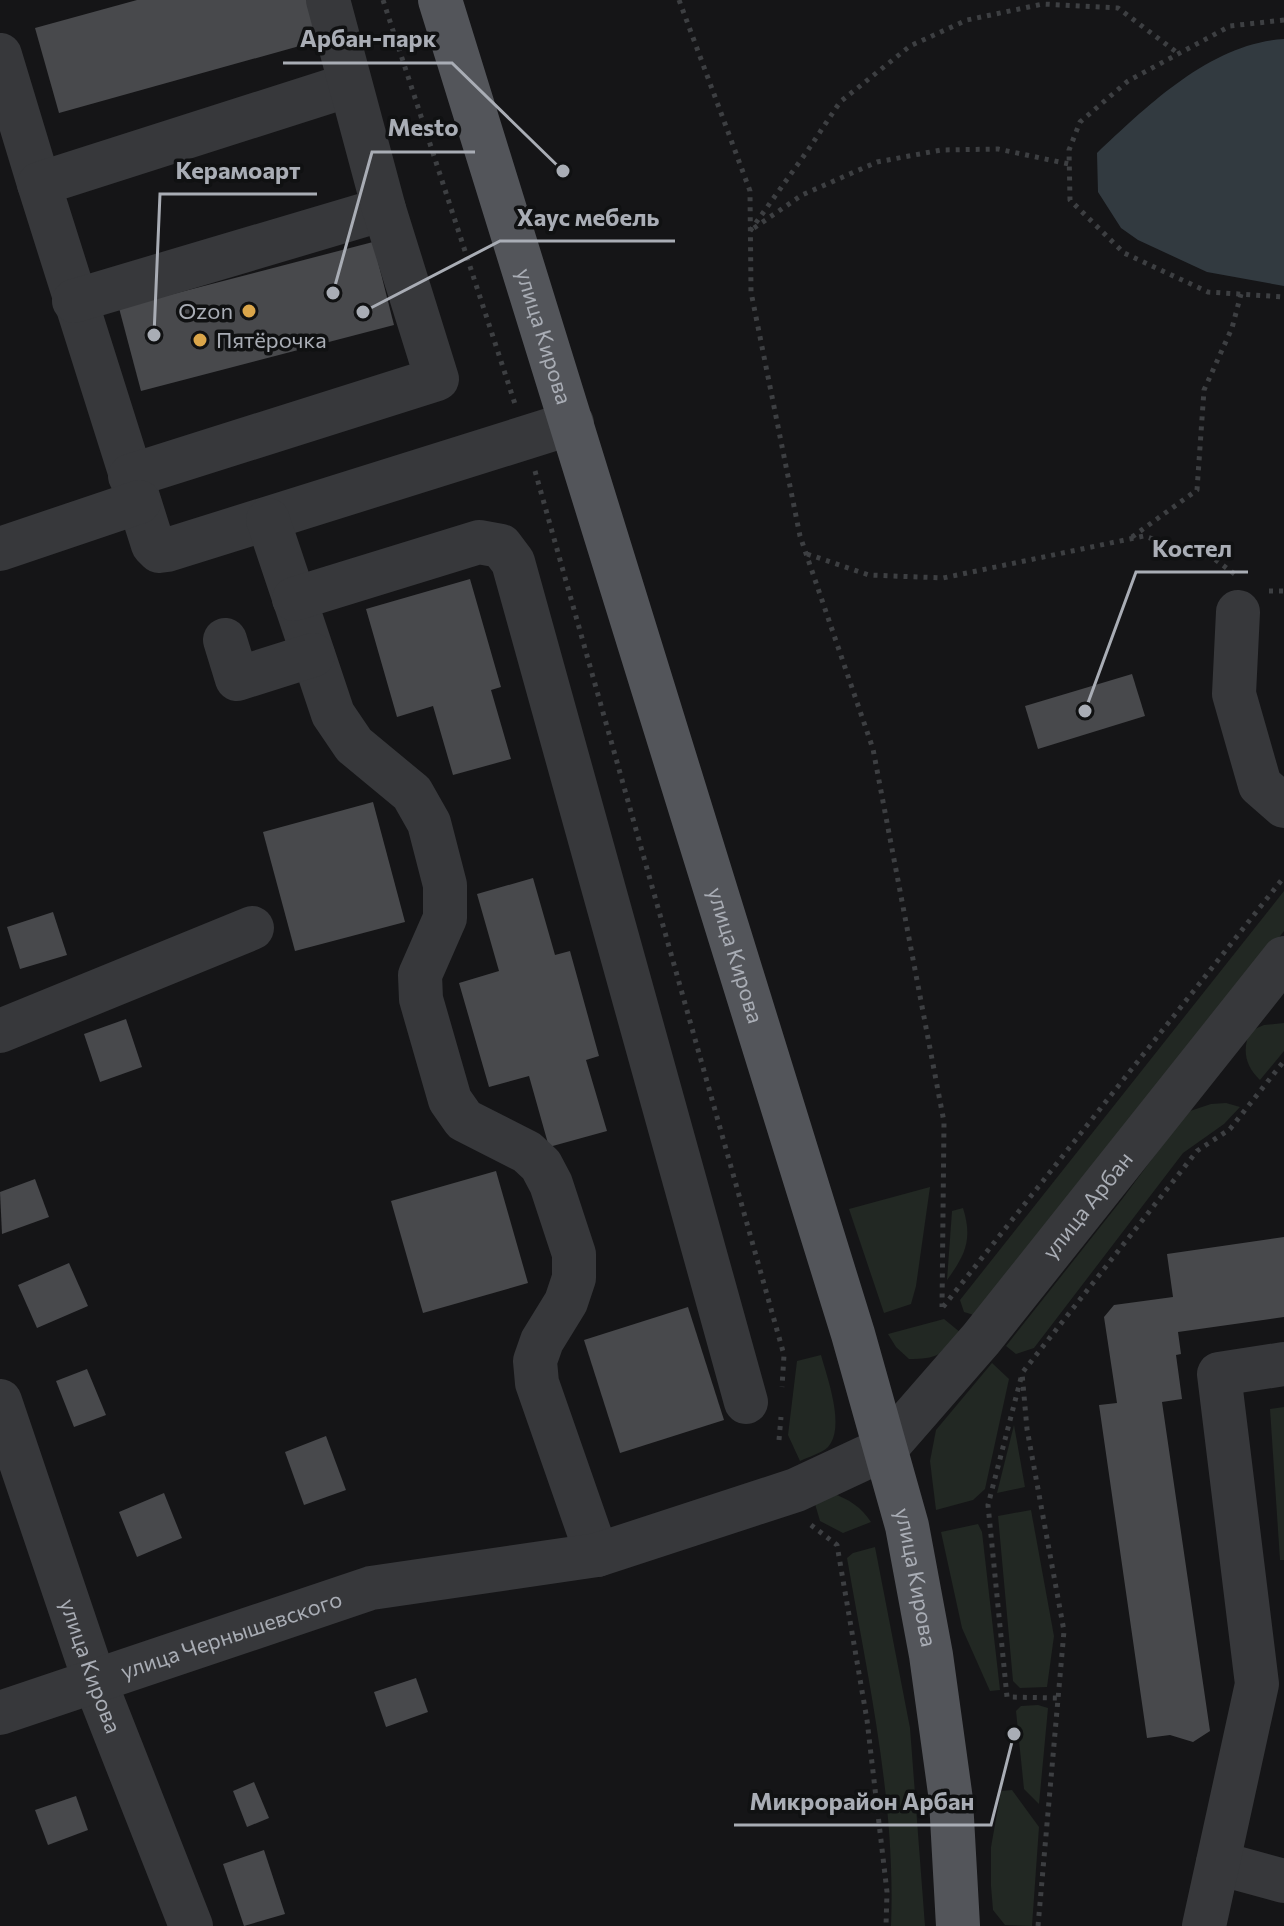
<svg xmlns="http://www.w3.org/2000/svg" width="1284" height="1926" font-family="Commissioner,sans-serif">
<style>
.green{fill:#222823}
.water{fill:#323a40}
.building{fill:#48494c}
.lines{fill:none;stroke-linecap:round;stroke-linejoin:round}
.path{stroke:#3d3f42;stroke-width:5;stroke-dasharray:4 6;stroke-linecap:butt}
.minor{stroke:#37383b;stroke-width:44}
.major{stroke:#53555a;stroke-width:44}
.poi-dot{fill:#dba64a;stroke:#101112;stroke-width:3}
.labels{text-anchor:middle;stroke-width:7;stroke-linejoin:round;paint-order:stroke}
.poi-label{font-size:22px;fill:#a9adb5;stroke:#101112;text-anchor:end}
.street-label{font-size:22px;fill:#a9adb5;stroke:#101112}
.leader{fill:none;stroke:#a9adb5;stroke-width:3}
.callout-dot{fill:#a9adb5;stroke:#101112;stroke-width:3}
.callout-label{font-size:24px;text-anchor:middle;font-weight:bold;fill:#a9adb5;stroke:#101112;stroke-width:7;stroke-linejoin:round;paint-order:stroke}
</style>
<rect width="100%" height="100%" fill="#151517"/>
<g class="green">
<path d="M1284 891V931L1208 1030 977 1316 964 1312 960 1300Z"/>
<path d="M1284 1023V1051L1260 1080C1245 1066 1242 1050 1250 1031L1264 1025Z"/>
<path d="M1226 1103 1240 1107 1224 1124 1183 1153 1034 1348 1016 1354 1006 1346 1123 1198 1187 1112 1211 1104Z"/>
<path d="M930 1187 916 1286 911 1304 884 1313 849 1209Z"/>
<path d="M963 1208C973 1240 965 1255 947 1280L952 1211Z"/>
<path d="M944 1319 961 1333C944 1355 936 1359 909 1359L896 1347 888 1334Z"/>
<path d="M821 1355C827 1377 846 1428 828 1447 822 1453 808 1457 800 1461L788 1435 797 1361Z"/>
<path d="M992 1363 1009 1379 985 1489 973 1500 936 1510 930 1461 936 1430Z"/>
<path d="M1284 1407V1560H1280L1270 1409Z"/>
<path d="M1014 1425 1025 1487 997 1493Z"/>
<path d="M831 1493C849 1499 861 1507 871 1522L843 1533 820 1521 813 1497Z"/>
<path d="M1031 1510 1054 1636 1047 1687 1020 1688 1013 1681 998 1516Z"/>
<path d="M978 1524 982 1532 1000 1690 990 1691 962 1628 941 1532Z"/>
<path d="M875 1547 910 1728 925 1926H891C896 1802 868 1679 847 1558L853 1553Z"/>
<path d="M1038 1705 1048 1708 1039 1804 1024 1789 1016 1711 1021 1706Z"/>
<path d="M1012 1790 1039 1827 1032 1926 1005 1925 993 1910 991 1886V1847L1001 1791Z"/>
</g>
<path class="water" d="M1284 39V286L1207 272 1138 240 1121 228 1098 192 1097 153C1147 106 1211 43 1284 39Z"/>
<g class="building">
<path d="M137 0H310L321 40 59 113 35 28Z"/>
<path d="M373 242 394 325 141 391 119 308Z"/>
<path d="M470 579 501 687 491 690 511 759 453 775 433 706 397 717 366 609Z"/>
<path d="M1132 674 1145 716 1038 749 1025 706Z"/>
<path d="M373 802 405 922 295 951 263 832Z"/>
<path d="M533 878 555 955 570 951 599 1056 586 1060 607 1131 549 1147 529 1076 489 1087 459 983 499 971 477 894Z"/>
<path d="M53 912 67 955 20 969 7 927Z"/>
<path d="M126 1019 142 1067 100 1082 84 1034Z"/>
<path d="M496 1171 528 1283 423 1313 391 1201Z"/>
<path d="M35 1179 49 1217 2 1234 0 1192Z"/>
<path d="M1284 1237V1317L1178 1332 1181 1354 1176 1355 1182 1399 1162 1402 1210 1731 1193 1742 1170 1735 1147 1738 1099 1405 1117 1403 1104 1317 1114 1305 1173 1297 1167 1254Z"/>
<path d="M69 1263 88 1306 37 1328 18 1285Z"/>
<path d="M688 1307 724 1420 620 1453 584 1340Z"/>
<path d="M87 1369 106 1415 74 1427 56 1381Z"/>
<path d="M326 1436 346 1490 304 1505 285 1452Z"/>
<path d="M164 1493 182 1538 137 1557 119 1512Z"/>
<path d="M416 1678 428 1712 386 1727 374 1692Z"/>
<path d="M254 1782 269 1818 247 1827 233 1791Z"/>
<path d="M76 1796 88 1830 48 1845 35 1810Z"/>
<path d="M264 1850 285 1914 244 1926 223 1864Z"/>
</g>
<g class="lines">
<g class="path">
<path d="M383 0 515 404"/>
<path d="M679 0 750 191 751 292 800 536 873 749 944 1122 942 1307"/>
<path d="M1284 20 1230 26 1128 81 1080 122 1069 150 1070 200 1124 253 1208 292 1284 297"/>
<path d="M754 228 802 195 877 162 941 150 998 149 1069 164"/>
<path d="M750 231 808 150 840 102 910 46 967 20 1043 4 1118 8 1179 54"/>
<path d="M535 471 784 1355 782 1387"/>
<path d="M1132 537 1197 490 1204 390 1232 328 1241 294"/>
<path d="M807 554 869 575 943 578 1144 536 1213 558 1236 575"/>
<path d="M1269 591H1284"/>
<path d="M943 1307 1284 877"/>
<path d="M1021 1378 988 1505 1007 1697 1058 1698"/>
<path d="M779 1440 781 1417"/>
<path d="M811 1525 837 1545 867 1720 887 1892 886 1926"/>
<path d="M1038 1926 1064 1631 1027 1429 1022 1373 1197 1151 1230 1129 1284 1061"/>
</g>
<g class="minor">
<path d="M0 55 39 184"/>
<path d="M349 85 39 184 153 545 159 551 167 550 572 423"/>
<path d="M74 301 384 209"/>
<path d="M130 476 437 379 384 209 328 0"/>
<path d="M268 520 333 714 354 745 412 793 429 823 445 885V918L420 975 421 999 450 1100 464 1120 527 1152 541 1165 551 1184 574 1254V1278L566 1302 542 1341 535 1361 537 1383 597 1555"/>
<path d="M0 549 139 502"/>
<path d="M294 599 479 542 501 546 513 562 746 1402"/>
<path d="M1238 612 1234 694 1260 785 1284 806"/>
<path d="M225 640 237 679 313 655"/>
<path d="M0 1031 252 928"/>
<path id="s1" d="M0 1401 95 1682 191 1926"/>
<path id="s2" d="M0 1713 371 1588 597 1555 796 1490 886 1448 981 1339 1284 958"/>
<path d="M1218 1863 1284 1881"/>
<path d="M1204 1926 1257 1684 1219 1374 1284 1364"/>
</g>
<path class="major" id="s3" d="M440 0 853 1334 907 1526 931 1655 951 1800 958 1926"/>
</g>
<g class="poi-dot">
<circle cx="249" cy="311" r="8"/>
<circle cx="200" cy="340" r="8"/>
</g>
<g class="labels">
<g class="poi-label">
<text x="233" y="319">Ozon</text>
<text x="216" y="348" text-anchor="start">Пятёрочка</text>
</g>
<g class="street-label">
<text dy="8" stroke="none"><textPath href="#s3" startOffset="352">улица Кирова</textPath></text>
<text dy="8" stroke="none"><textPath href="#s3" startOffset="1000">улица Кирова</textPath></text>
<text dy="8" stroke="none"><textPath href="#s2" startOffset="1244">улица Арбан</textPath></text>
<text dy="8" stroke="none"><textPath href="#s3" startOffset="1648">улица Кирова</textPath></text>
<text dy="8" stroke="none"><textPath href="#s2" startOffset="244">улица Чернышевского</textPath></text>
<text dy="8" stroke="none"><textPath href="#s1" startOffset="280">улица Кирова</textPath></text>
</g>
</g>
<path class="leader" d="M563 171L452 63H283M333 293L372 152H475M154 335L160 194H317M363 312L500 241H675M1085 711L1136 572H1248M1014 1734L991 1825H734"/>
<g class="callout-dot">
<circle cx="563" cy="171" r="8"/>
<circle cx="333" cy="293" r="8"/>
<circle cx="154" cy="335" r="8"/>
<circle cx="363" cy="312" r="8"/>
<circle cx="1085" cy="711" r="8"/>
<circle cx="1014" cy="1734" r="8"/>
</g>
<g class="callout-label">
<text x="368" y="47">Арбан-парк</text>
<text x="423" y="136">Mesto</text>
<text x="238" y="179">Керамоарт</text>
<text x="588" y="226">Хаус мебель</text>
<text x="1192" y="557">Костел</text>
<text x="862" y="1810">Микрорайон Арбан</text>
</g>
</svg>
